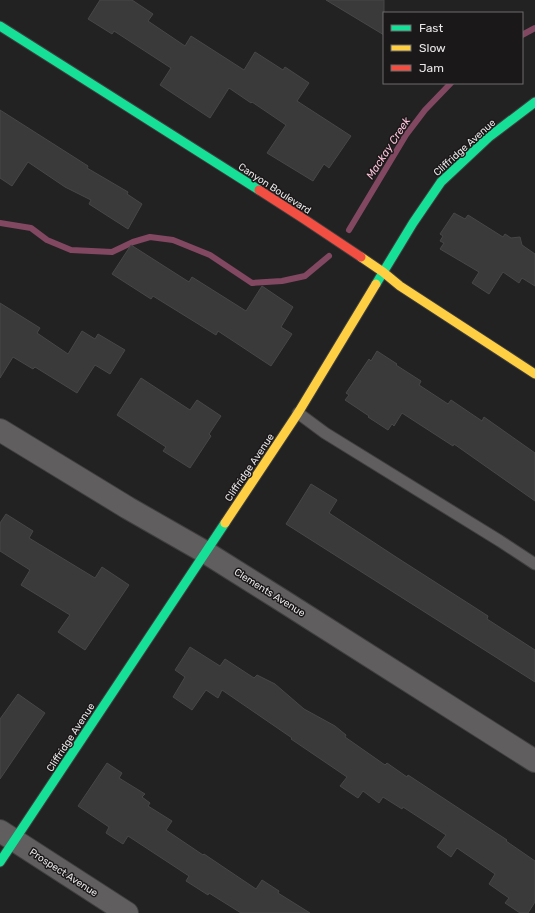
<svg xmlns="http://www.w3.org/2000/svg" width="535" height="913" font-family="Rubik,sans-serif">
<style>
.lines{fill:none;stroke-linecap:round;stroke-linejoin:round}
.stream{stroke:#824862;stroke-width:6}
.building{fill:#3b3a3a;stroke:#484747}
.lane-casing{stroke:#403f40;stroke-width:13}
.street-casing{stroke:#403f40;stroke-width:24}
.fast-casing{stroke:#403f40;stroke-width:11}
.slow-casing{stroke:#403f40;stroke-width:11}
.jam-casing{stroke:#403f40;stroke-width:11}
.lane{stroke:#605e5f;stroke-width:11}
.street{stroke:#605e5f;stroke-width:22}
.fast{stroke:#16e098;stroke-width:9}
.slow{stroke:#ffcf43;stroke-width:9}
.jam{stroke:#f24e42;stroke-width:9}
.labels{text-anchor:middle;stroke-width:3;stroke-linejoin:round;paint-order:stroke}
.street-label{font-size:10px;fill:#eae7e8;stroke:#1b1819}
.water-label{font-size:11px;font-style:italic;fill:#fac0d7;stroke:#1b1819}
</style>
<rect width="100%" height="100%" fill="#232222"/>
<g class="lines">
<g class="stream">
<path d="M522 35 535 28"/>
<path d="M0 223 31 228 47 240 71 250 112 252 133 242 150 237 173 240 210 255 252 283 282 281 305 276 329 256"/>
<path d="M349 230 406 135 425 110 451 83"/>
</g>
</g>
<g class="building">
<path d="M100 0H132L153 14 148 21 185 46 191 36 244 70 255 52 283 70 285 67 309 83 297 101 351 136 329 168 324 164 313 181 267 153 286 125 252 102 251 103 229 88 210 118 160 85 171 68 114 31 112 34 88 19Z"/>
<path d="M326 0H384V35Z"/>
<path d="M0 110 88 166 87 168 128 192 127 194 142 204 128 229 89 204 91 200 65 187 28 162 12 186 0 178Z"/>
<path d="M454 213 465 219 468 215 503 237 505 234 511 238 520 237 522 245 535 254V286L522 278 519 283 503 272 489 294 472 283 479 272 440 249 444 243 440 241 443 236 440 234Z"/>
<path d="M131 245 189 282 192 277 246 311 262 286 293 307 281 327 292 334 271 366 218 331 216 335 153 296 151 299 112 274Z"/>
<path d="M0 303 40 328 37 333 68 354 82 331 95 339 98 334 125 350 110 374 95 365 77 393 35 367 33 369 13 357 0 378Z"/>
<path d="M377 351 397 364 396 365 421 381 419 385 448 404 451 400 482 421 484 417 535 453V501L454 444 453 446 402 413 394 426 392 424 388 430 368 417 369 416 345 400 349 395 346 393 369 359 371 361Z"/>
<path d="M141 378 190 410 197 400 221 416 209 434 211 436 190 468 163 451 166 447 117 415Z"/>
<path d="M311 484 337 500 329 513 396 557 488 616 487 619 535 650V682L286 524Z"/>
<path d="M6 514 33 531 29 538 95 578 102 567 129 585 85 650 58 632 70 615 21 585 30 570 0 551V523Z"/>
<path d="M190 647 220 666 225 659 254 678 257 675 275 684 304 709 335 726 346 735 345 737 385 765 387 763 407 777 408 775 507 840 506 841 535 861V902L528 913H520L505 903 509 898 489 884 495 874 457 848 451 857 437 847 446 835 403 807 402 809 383 797 379 803 363 791 358 798 340 786 347 777 291 739 292 738 222 690 218 698 206 690 192 710 173 697 185 677 175 670Z"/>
<path d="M18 694 45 713 0 779V719Z"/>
<path d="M107 763 122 773 119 778 145 794 142 797 150 803 148 806 172 821 166 830 203 855 204 854 256 889 262 880 279 891 278 893 310 913H241L209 893 208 895 186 881 189 876 128 836 123 844 106 833 109 827 78 806Z"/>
</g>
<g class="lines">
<defs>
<path id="lane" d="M298 413 325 433 500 541 535 564"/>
<g id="street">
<path d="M0 430 128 508 205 552 283 601 535 761"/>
<path d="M0 831 127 913"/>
</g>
<g id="fast">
<path d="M0 26 259 190"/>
<path d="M376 284 413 223 441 182 489 137 535 102"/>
<path d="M0 862 225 523"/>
</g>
<g id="slow">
<path d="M361 257 383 272 400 286 535 374"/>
<path d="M225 523 298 413 376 284"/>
</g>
<path id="jam" d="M259 190 304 219 361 257"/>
</defs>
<use href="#lane" class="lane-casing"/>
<use href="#street" class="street-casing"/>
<use href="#fast" class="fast-casing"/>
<use href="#slow" class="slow-casing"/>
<use href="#jam" class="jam-casing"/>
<use href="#lane" class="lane"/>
<use href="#street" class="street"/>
<use href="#fast" class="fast"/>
<use href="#slow" class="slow"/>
<use href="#jam" class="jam"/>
</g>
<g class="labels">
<g class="street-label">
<text transform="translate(464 147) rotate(-42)" y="4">Cliffridge Avenue</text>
<text transform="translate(275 188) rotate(33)" y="4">Canyon Boulevard</text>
<text transform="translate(249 467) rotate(-56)" y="4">Cliffridge Avenue</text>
<text transform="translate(270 592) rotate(32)" y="4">Clements Avenue</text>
<text transform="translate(70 737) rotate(-57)" y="4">Cliffridge Avenue</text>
<text transform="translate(64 872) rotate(33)" y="4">Prospect Avenue</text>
</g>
<g class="water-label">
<text transform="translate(388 148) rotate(-57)" y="4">Mackay Creek</text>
</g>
</g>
<rect x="383" y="12" width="140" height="72" fill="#1b1819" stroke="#6e6b6c"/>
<rect x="391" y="25" width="20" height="6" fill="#16e098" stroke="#6e6b6c"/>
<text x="419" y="32" font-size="12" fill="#eae7e8">Fast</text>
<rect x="391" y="45" width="20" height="6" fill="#ffcf43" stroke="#6e6b6c"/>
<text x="419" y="52" font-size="12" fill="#eae7e8">Slow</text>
<rect x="391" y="65" width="20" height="6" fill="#f24e42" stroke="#6e6b6c"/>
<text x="419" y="72" font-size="12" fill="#eae7e8">Jam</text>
</svg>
